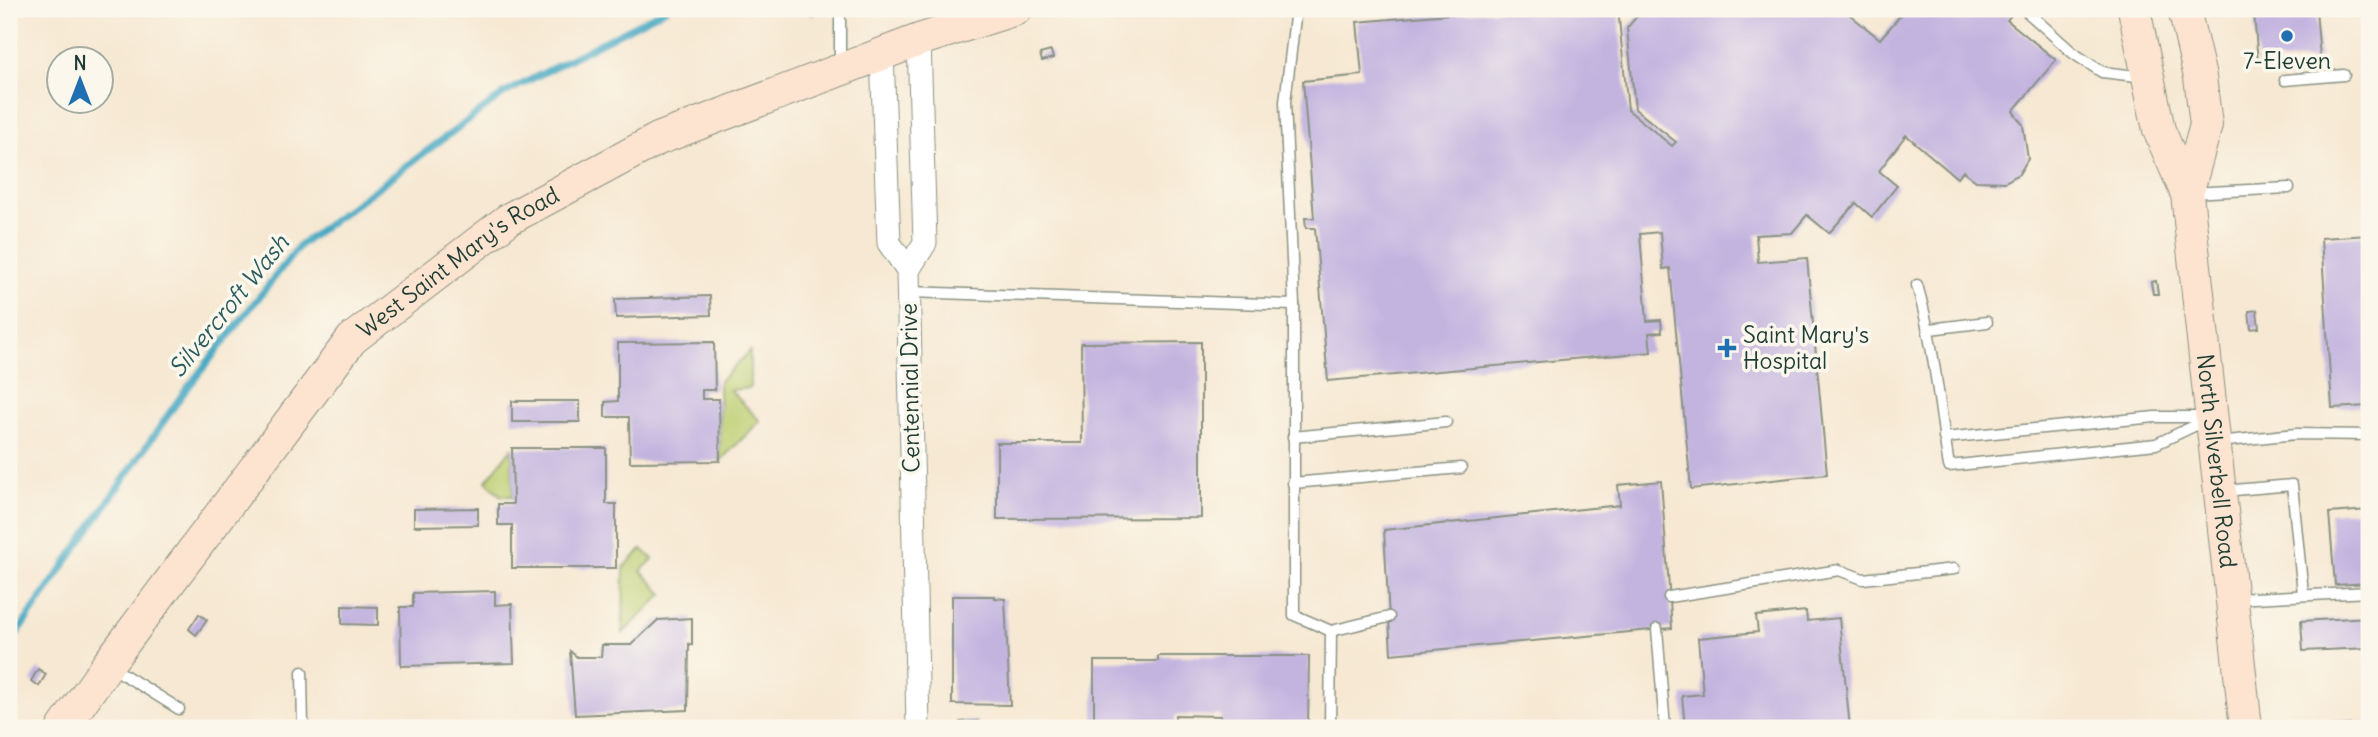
<svg xmlns="http://www.w3.org/2000/svg" width="2378" height="737" font-family="Delius,sans-serif">
<style>
.green{fill:#bdce71;stroke:#6e8652;stroke-width:2}
.lines{fill:none;stroke-linecap:round;stroke-linejoin:round}
.stream{stroke:#42a7c2;stroke-width:7}
.building{fill:#c2b4df}
.service-casing{stroke:#8a9283;stroke-width:13}
.minor-casing{stroke:#8a9283;stroke-width:25}
.secondary-casing{stroke:#8a9283;stroke-width:34}
.service{stroke:#fff;stroke-width:10}
.minor{stroke:#fff;stroke-width:23}
.secondary{stroke:#fde4d0;stroke-width:32}
.poi-dot{fill:#1f6fb2;stroke:#fbf7ec;stroke-width:2.5}
.labels{text-anchor:middle;stroke-width:7;stroke-linejoin:round;paint-order:stroke}
.poi-label{font-size:23px;fill:#1f3d34;stroke:#fbf7ec}
.street-label{font-size:23px;fill:#1f3d34;stroke:#fbf7ec}
.water-label{font-size:24px;font-style:italic;fill:#2a5d5f;stroke:#fbf7ec}
</style>
<rect width="100%" height="100%" fill="#fbf7ec"/>
<filter id="ink" filterUnits="userSpaceOnUse"><feTurbulence type="fractalNoise" baseFrequency=".0143" numOctaves="2"/><feDisplacementMap in="SourceGraphic" scale="14" xChannelSelector="R" yChannelSelector="G"/><feConvolveMatrix kernelMatrix="1 2 1 2 8 2 1 2 1" color-interpolation-filters="sRGB"/></filter>
<filter id="wash" filterUnits="userSpaceOnUse"><feTurbulence type="fractalNoise" baseFrequency=".00686" numOctaves="4" result="noise"/><feDisplacementMap in="SourceGraphic" scale="28" xChannelSelector="R" yChannelSelector="G"/><feGaussianBlur stdDeviation="1.57" result="paint"/><feColorMatrix in="noise" values="0 0 0 0 0 0 0 0 0 0 0 0 0 0 0 0 0 1.4 0 .05"/><feComposite in="paint" operator="in"/></filter>
<g filter="url(#wash)">
<rect width="100%" height="100%" fill="#f6e8d2"/>
<g class="green">
<path d="M750 351V388L730 390 760 421 720 461 719 382Z"/>
<path d="M512 448 513 496H501L486 481Z"/>
<path d="M642 549 653 559 641 571 663 594 623 633 624 567Z"/>
</g>
<g class="lines">
<g class="stream">
<path d="M811 9 812 12"/>
<path d="M9 645 182 395 300 245 505 93 666 9"/>
</g>
</g>
<g id="blocks">
<g class="building">
<path d="M1508 9H1618L1628 110 1672 146 1676 142 1635 109 1627 28 1643 9H1852L1850 15 1880 39 1906 9H2016L2007 20 2056 60 2013 111 2023 125 2028 159 2019 174 2005 182 1976 181 1963 171 1957 178 1906 135 1879 171 1897 186 1872 217 1856 203 1829 233 1807 215 1792 233 1756 235 1758 262 1807 258 1827 474 1691 489 1670 268 1663 269 1660 232 1640 234 1647 321 1661 320 1662 332 1649 333 1651 352 1328 381 1315 228H1306L1305 218H1314L1303 81 1362 75 1357 22Z"/>
<path d="M2262 9H2316L2320 58 2258 63 2254 13 2262 12Z"/>
<path d="M1051 51 1053 58 1042 61 1040 54Z"/>
<path d="M2369 235V406L2332 408 2321 238Z"/>
<path d="M2156 281 2158 294H2153L2151 282Z"/>
<path d="M710 296 711 315 616 318 615 299Z"/>
<path d="M2257 310 2259 328 2251 329 2249 311Z"/>
<path d="M714 342 715 390H702V399H719L720 461 630 462 629 417H605V402L618 401V343Z"/>
<path d="M1201 342V518L997 519V443H1082L1081 343Z"/>
<rect x="512" y="401" width="68" height="21"/>
<path d="M512 448H606V504H616V568H512V525H498V504H513Z"/>
<path d="M1661 481 1672 628 1391 654 1384 530 1620 505 1618 485Z"/>
<path d="M478 508V525L414 526V509Z"/>
<path d="M2369 510V583L2335 585 2329 513Z"/>
<path d="M495 591V605L512 604 514 663 401 666 400 607H413V593Z"/>
<path d="M952 596H995V598L1005 599 1010 705 952 704Z"/>
<path d="M342 606 378 607V625L342 624Z"/>
<path d="M1806 611 1807 621 1839 618 1850 728H1685L1682 696 1703 694 1698 638 1758 632 1756 616Z"/>
<path d="M199 614 207 620 196 635 189 629Z"/>
<path d="M2369 617V648L2303 651 2301 621Z"/>
<path d="M692 618V645L689 644 688 710 575 715 570 651 577 657H601L602 645H631L658 620Z"/>
<path d="M1158 656H1309L1308 728H1221V716L1175 715V728H1094V661H1158Z"/>
<path d="M38 669 46 674 39 686 31 681Z"/>
<path d="M978 721V728H960V722Z"/>
<path d="M2358 724 2359 728H2329V726Z"/>
</g>
</g>
</g>
<g filter="url(#ink)">
<use href="#blocks" fill-opacity="0" stroke="#8a9283" stroke-width="2"/>
<g class="lines">
<defs>
<g id="service">
<path d="M840 9V65"/>
<path d="M1296 9 1285 102 1294 305V615L1331 631 1330 728"/>
<path d="M2024 9 2073 53 2102 72 2145 77"/>
<path d="M2285 80 2344 75"/>
<path d="M2190 193 2289 188"/>
<path d="M1917 285C1934 344 1939 405 1949 466L2156 444 2213 417H2155L1944 438"/>
<path d="M908 292 1294 305"/>
<path d="M1930 329 1987 322"/>
<path d="M1293 437 1446 422"/>
<path d="M2218 442 2296 434 2369 435"/>
<path d="M1293 483 1461 468"/>
<path d="M2223 491 2292 485 2303 594"/>
<path d="M1669 597 1839 570 1863 579 1954 569"/>
<path d="M2235 599 2369 592"/>
<path d="M1657 629 1665 728"/>
<path d="M1331 631 1389 617"/>
<path d="M110 666 179 709"/>
<path d="M302 672 303 728"/>
</g>
<g id="minor">
<path d="M882 54 889 243 908 270 918 728"/>
<path d="M908 270 925 243 919 40"/>
</g>
<g id="secondary">
<path id="s1" d="M2134 9 2159 130 2187 194 2246 728"/>
<path d="M2184 9 2200 77 2206 125 2187 194"/>
<path id="s2" d="M63 728 108 664 352 339 509 219 658 139 919 40 1016 9"/>
</g>
</defs>
<use href="#service" class="service-casing"/>
<use href="#minor" class="minor-casing"/>
<use href="#secondary" class="secondary-casing"/>
<use href="#service" class="service"/>
<use href="#minor" class="minor"/>
<use href="#secondary" class="secondary"/>
</g>
</g>
<g class="poi-dot">
<circle cx="2287" cy="36" r="7"/>
<path d="M1723.5 337.5h7v7h7v7h-7v7h-7v-7h-7v-7h7z"/>
</g>
<g class="labels">
<g class="poi-label">
<text x="2287" y="69">7-Eleven</text>
<text x="1743" y="343" text-anchor="start">Saint Mary's<tspan x="1743" dy="26">Hospital</tspan></text>
</g>
<g class="street-label">
<text dy="8" stroke="none"><textPath href="#s2" startOffset="616">West Saint Mary's Road</textPath></text>
<text transform="translate(910 388) rotate(-91)" y="8">Centennial Drive</text>
<text dy="8" stroke="none"><textPath href="#s1" startOffset="462">North Silverbell Road</textPath></text>
</g>
<g class="water-label">
<text transform="translate(229 306) rotate(-51)" y="8">Silvercroft Wash</text>
</g>
</g>
<rect width="2378" height="737" fill="none" stroke="#fbf7ec" stroke-width="35"/>
<g transform="translate(80 80)"><circle r="33" fill="#fbf7ec" stroke="#a3ada2" stroke-width="2"/>
<path d="M0-5L12 26L0 18L-12 26Z" fill="#1f6fb2"/>
<text y="-10" font-size="19" font-weight="bold" text-anchor="middle" fill="#1f3d34">N</text>
</g>
</svg>
